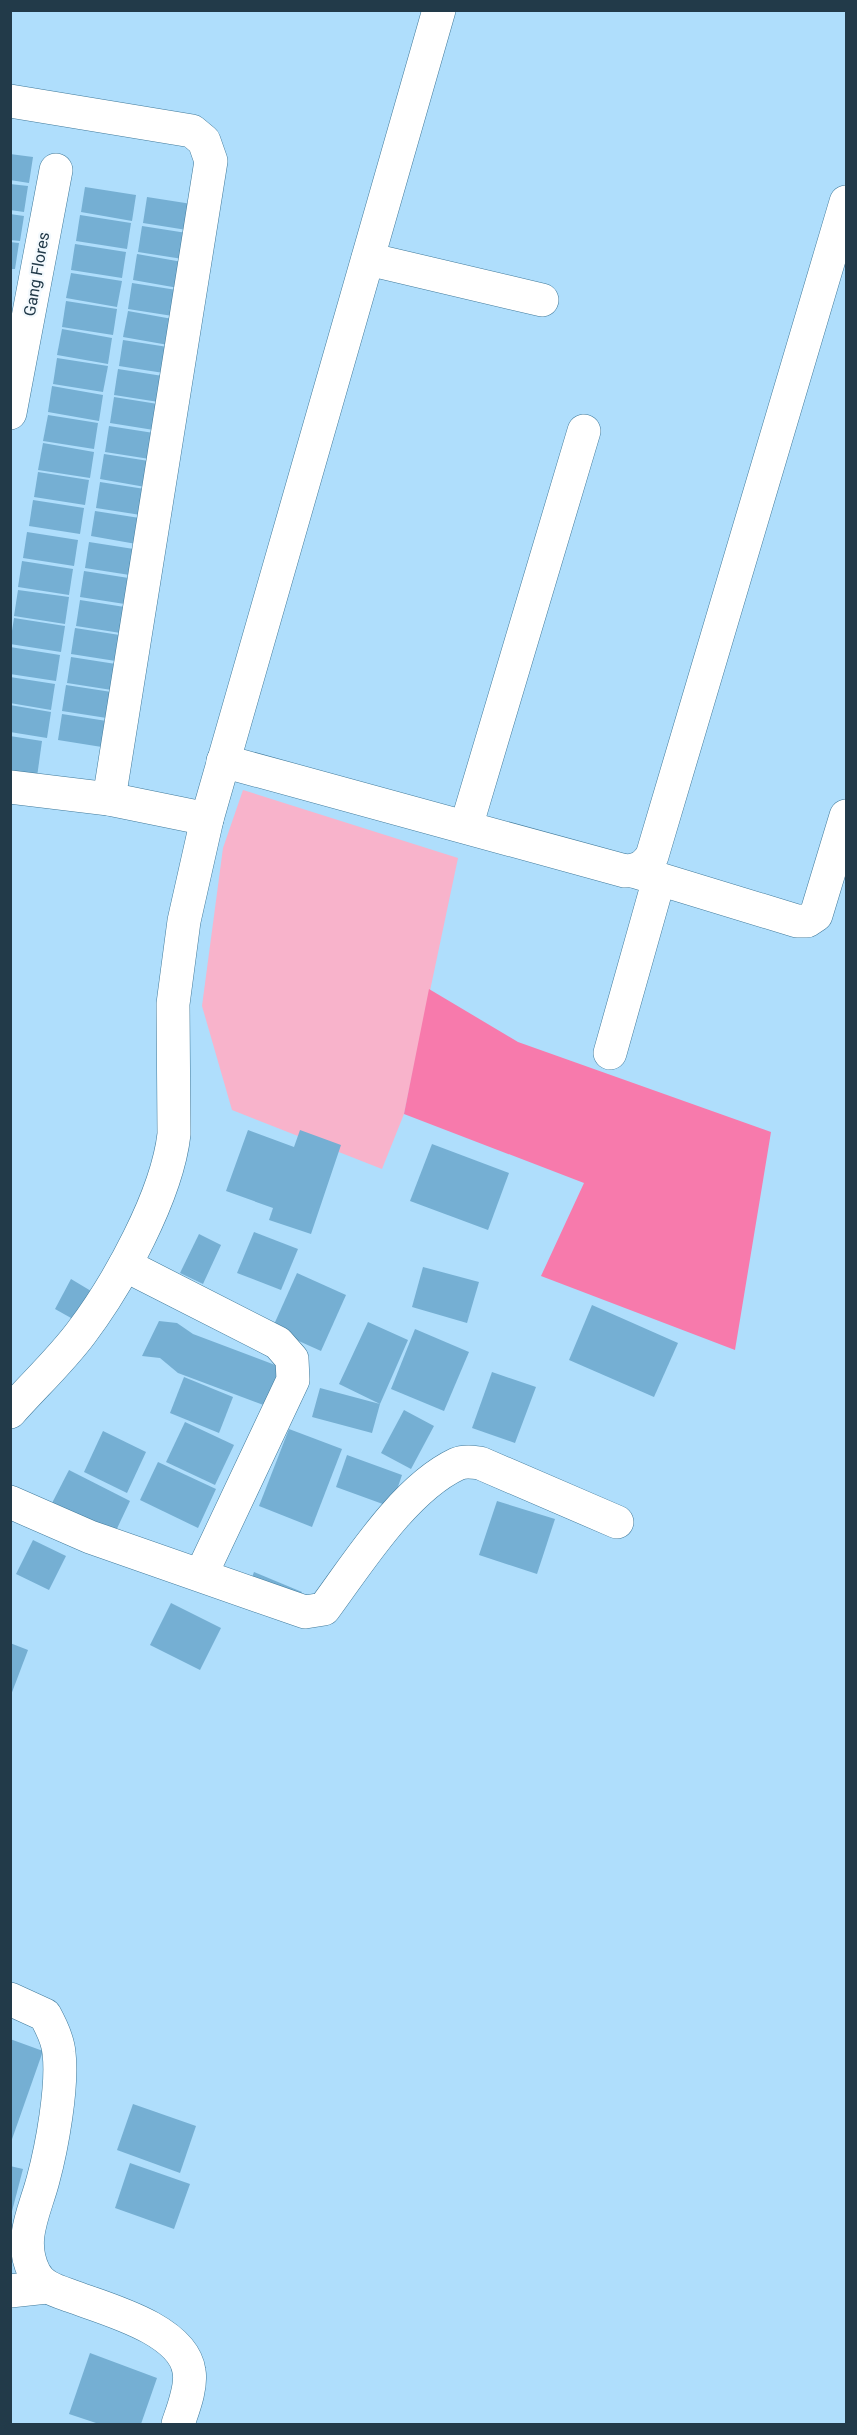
<svg xmlns="http://www.w3.org/2000/svg" width="857" height="2435" font-family="Roboto,sans-serif">
<style>
.green{fill:#f8b3cb}
.forest{fill:#f77aac}
.building{fill:#75afd3}
.lines{fill:none;stroke-linecap:round;stroke-linejoin:round}
.street-casing{stroke:#407a9b;stroke-width:34}
.street{stroke:#fff;stroke-width:33}
.labels{text-anchor:middle;stroke-width:4.5;stroke-linejoin:round;paint-order:stroke}
.street-label{font-size:16px;fill:#223a49;stroke:#f3f9fd}
</style>
<rect width="100%" height="100%" fill="#afdefc"/>
<path class="green" d="M243 790 458 858 404 1114 382 1169 232 1110 202 1006 223 848Z"/>
<path class="forest" d="M429 989 518 1042 771 1132 735 1350 541 1276 584 1183 404 1114Z"/>
<g class="building">
<path d="M10 154 33 157 29 183 10 180Z"/>
<path d="M10 184 28 186 24 212 10 210Z"/>
<path d="M85 187 136 195 132 221 81 212Z"/>
<path d="M147 197 198 205 193 231 143 223Z"/>
<path d="M10 214 24 216 20 241 10 240Z"/>
<path d="M80 215 131 223 127 249 76 241Z"/>
<path d="M142 226 193 234 189 260 138 252Z"/>
<path d="M10 242 19 243 15 269H10Z"/>
<path d="M75 244 126 252 122 278 71 270Z"/>
<path d="M137 254 188 263 184 289 133 280Z"/>
<path d="M71 273 122 281 117 307 66 298Z"/>
<path d="M132 283 183 291 179 317 128 309Z"/>
<path d="M66 301 117 309 113 335 62 327Z"/>
<path d="M128 311 178 320 174 346 123 337Z"/>
<path d="M62 329 112 338 108 364 57 355Z"/>
<path d="M123 340 174 348 170 374 119 366Z"/>
<path d="M57 358 108 366 103 392 53 384Z"/>
<path d="M118 369 169 377 165 403 114 395Z"/>
<path d="M52 386 103 395 99 421 48 412Z"/>
<path d="M114 397 164 405 160 431 110 423Z"/>
<path d="M48 415 98 423 94 449 43 441Z"/>
<path d="M109 426 160 434 156 460 105 452Z"/>
<path d="M43 443 94 452 90 478 38 470Z"/>
<path d="M104 454 155 462 151 488 100 479Z"/>
<path d="M38 472 89 480 85 505 34 497Z"/>
<path d="M100 482 151 490 147 516 96 508Z"/>
<path d="M33 500 84 508 80 534 29 526Z"/>
<path d="M95 511 146 519 142 545 91 536Z"/>
<path d="M27 532 78 540 74 566 23 558Z"/>
<path d="M89 542 140 550 136 576 85 568Z"/>
<path d="M22 561 73 569 69 595 18 587Z"/>
<path d="M84 571 135 579 131 605 80 597Z"/>
<path d="M18 590 69 597 65 624 14 616Z"/>
<path d="M80 600 131 608 127 634 76 626Z"/>
<path d="M14 618 65 626 61 652 10 644Z"/>
<path d="M75 628 126 636 122 662 71 654Z"/>
<path d="M10 647 60 655 56 681 10 674Z"/>
<path d="M71 657 122 665 118 691 67 683Z"/>
<path d="M10 677 55 684 51 710 10 703Z"/>
<path d="M66 685 118 693 113 719 62 711Z"/>
<path d="M10 705 51 712 47 738 10 732Z"/>
<path d="M62 714 113 722 108 748 58 740Z"/>
<path d="M10 736 42 741 36 784 10 780Z"/>
<path d="M248 1130 294 1147 300 1130 341 1145 311 1234 269 1220 273 1208 226 1191Z"/>
<path d="M432 1144 509 1173 488 1230 410 1201Z"/>
<path d="M254 1232 298 1249 281 1290 237 1273Z"/>
<path d="M199 1234 221 1245 203 1284 180 1273Z"/>
<path d="M423 1267 479 1282 467 1323 412 1307Z"/>
<path d="M297 1273 346 1295 321 1351 272 1329Z"/>
<path d="M71 1279 96 1294 80 1323 55 1309Z"/>
<path d="M592 1305 678 1343 654 1397 569 1360Z"/>
<path d="M159 1321 177 1323 193 1334 283 1368 269 1407 178 1373 160 1358 142 1356Z"/>
<path d="M368 1322 408 1340 380 1404 372 1433 312 1417 320 1388 380 1404 339 1384Z"/>
<path d="M415 1329 469 1352 444 1411 391 1389Z"/>
<path d="M492 1372 536 1387 515 1443 472 1428Z"/>
<path d="M184 1377 233 1397 219 1433 170 1413Z"/>
<path d="M404 1410 434 1426 411 1469 381 1453Z"/>
<path d="M185 1422 234 1445 215 1485 166 1462Z"/>
<path d="M289 1429 342 1449 312 1527 259 1506Z"/>
<path d="M103 1431 146 1452 127 1493 84 1472Z"/>
<path d="M347 1455 402 1475 391 1507 336 1487Z"/>
<path d="M158 1462 216 1489 198 1528 140 1500Z"/>
<path d="M69 1470 130 1501 113 1537 51 1505Z"/>
<path d="M497 1501 555 1519 537 1574 479 1555Z"/>
<path d="M33 1540 66 1556 49 1590 16 1574Z"/>
<path d="M254 1572 302 1592 296 1606 249 1585Z"/>
<path d="M171 1603 221 1628 200 1670 150 1645Z"/>
<path d="M10 1643 28 1650 11 1695H10Z"/>
<path d="M10 2039 43 2051 11 2142H10Z"/>
<path d="M133 2104 196 2126 180 2173 117 2150Z"/>
<path d="M130 2163 190 2184 174 2229 115 2208Z"/>
<path d="M10 2166 23 2169 11 2215H10Z"/>
<path d="M90 2353 157 2378 141 2424H99L69 2414Z"/>
</g>
<g class="lines">
<defs>
<g id="street">
<path d="M10 101 192 131 204 141 211 161 109 799"/>
<path d="M368 259 542 300"/>
<path d="M10 413 56 170"/>
<path d="M223 761 625 871C638 871 645 866 652 856L846 202"/>
<path d="M10 787 109 799 207 819"/>
<path d="M466 827 584 431"/>
<path d="M633 871 797 921H807L816 915 846 816"/>
<path d="M610 1053 659 879"/>
<path d="M125 1265 278 1343 292 1359 293 1380 201 1575"/>
<path d="M10 1412C33 1386 60 1361 81 1333 118 1284 167 1196 174 1134L173 1004 184 921 207 819 439 10"/>
<path d="M10 1502 90 1537 305 1612 324 1609C358 1563 404 1489 457 1464 464 1461 472 1462 480 1463L617 1522"/>
<path d="M10 1999 45 2015C51 2026 58 2040 59 2053 63 2086 52 2147 43 2180 35 2211 18 2240 34 2272 41 2287 57 2291 71 2296 106 2309 183 2329 189 2371 192 2387 183 2409 178 2424"/>
<path d="M10 2291 47 2287"/>
</g>
</defs>
<use href="#street" class="street-casing"/>
<use href="#street" class="street"/>
</g>
<g class="labels">
<g class="street-label">
<text transform="translate(36 274) rotate(-80)" y="6">Gang Flores</text>
</g>
</g>
<rect width="857" height="2435" fill="none" stroke="#223a49" stroke-width="24"/>
</svg>
